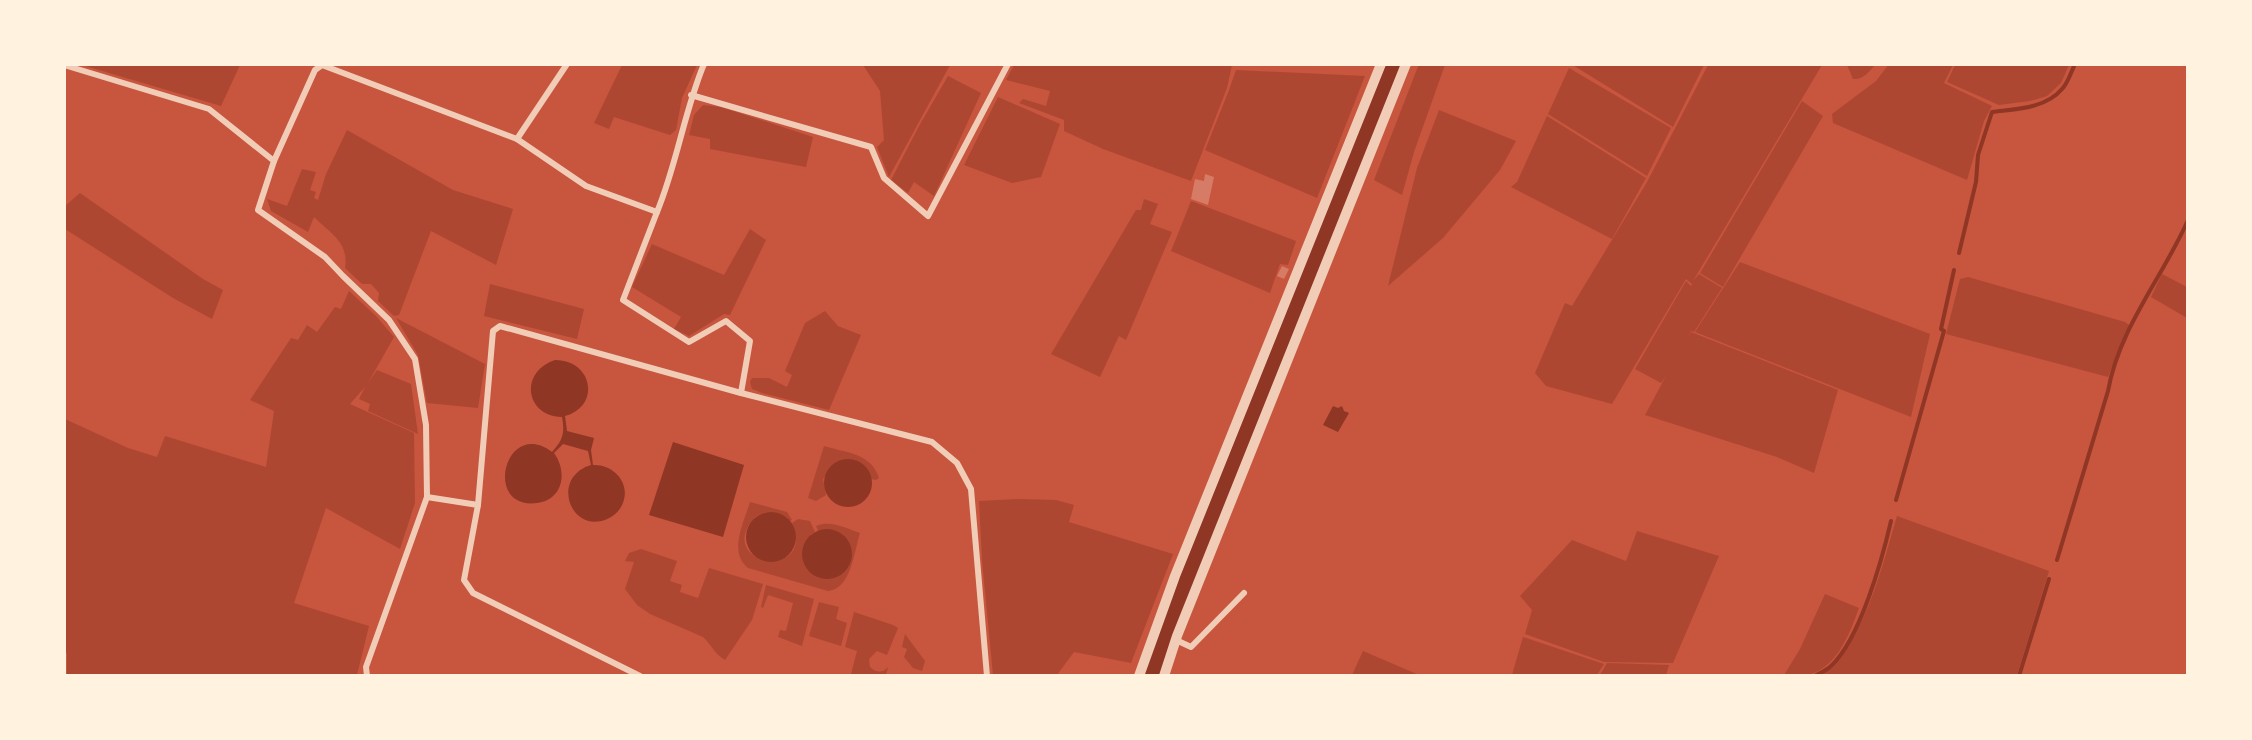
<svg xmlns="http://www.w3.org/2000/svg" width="2252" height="740" font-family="Lato,sans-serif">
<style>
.green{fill:#ae4732}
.water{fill:#8f3625}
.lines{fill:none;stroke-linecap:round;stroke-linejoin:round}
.stream{stroke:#8f3625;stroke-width:4}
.building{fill:#d67c66}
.minor{stroke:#f1ccb7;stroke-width:6}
.tertiary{stroke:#f1ccb7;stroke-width:10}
</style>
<rect width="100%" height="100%" fill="#c8553d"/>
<g class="green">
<path d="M1419 64 1445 65 1414 152 1402 195 1374 180Z"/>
<path d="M1571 64H1704V65L1673 127Z"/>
<path d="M1889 64 1953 65 1944 83 1992 106 1984 121 1967 180 1833 123 1832 114 1876 81Z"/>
<path d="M82 65H240L221 106Z"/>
<path d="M622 65H697L682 98 676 130 670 135 614 117 609 129 594 123Z"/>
<path d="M863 65H950L889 177 877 147 884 140 880 91Z"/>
<path d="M1014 65V64L1232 65 1227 88 1191 181 1103 149 1064 131V120L1019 103 1023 99 1046 106 1050 91 1006 80Z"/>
<path d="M1708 65H1822L1693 281 1699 274 1722 288 1694 332 1691 331 1688 336 1691 332 1838 390 1814 473 1777 457 1645 415 1666 376 1661 383 1635 369 1686 281 1691 286 1692 284 1686 279 1612 404 1546 386 1535 373 1565 303 1572 306 1647 182Z"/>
<path d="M1847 65H1875C1869 72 1863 80 1853 79Z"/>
<path d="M1955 65V64L2069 65 2061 83 2047 96 2030 101 1999 105 1947 82Z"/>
<path d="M1569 68 1671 128 1647 176 1548 114Z"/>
<path d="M1236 70 1365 76 1317 198 1205 150 1229 90Z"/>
<path d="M948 76 981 93 934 196 914 182 908 193 891 180 919 126Z"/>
<path d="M998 97 1060 124 1041 177 1012 183 964 165Z"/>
<path d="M1802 101 1823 116 1723 287 1700 273Z"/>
<path d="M703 105 721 107 813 137 806 167 710 149V139L689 135 694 115Z"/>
<path d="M1439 110 1516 141 1500 170 1443 238 1388 286 1417 168Z"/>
<path d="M1547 116 1646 178 1612 239 1511 187 1517 182Z"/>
<path d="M347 130 453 190 513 209 496 265 431 231 399 315 394 316 378 301 379 293 371 284H362L345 268C349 242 331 234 314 217L308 232 271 211 267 199 287 206 302 169 316 172 310 190 316 192 314 198 318 200 326 174Z"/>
<path d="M80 193 203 279 223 290 212 319 173 298 65 229V206Z"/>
<path d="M1144 199 1158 204 1150 224 1172 232 1126 340 1119 336 1100 377 1051 354 1136 210H1141Z"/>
<path d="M1191 201 1296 241 1288 265 1280 264 1270 293 1171 251Z"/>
<path d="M750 229 766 240 730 315 724 314 689 336 674 329 681 317 632 287 652 244 724 275Z"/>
<path d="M1740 262 1930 334 1911 417 1695 332Z"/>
<path d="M2162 274 2187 287V318L2151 297Z"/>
<path d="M1968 277 2125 322 2129 325 2108 377 1946 334 1960 279Z"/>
<path d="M490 284 584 309 577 339 484 316Z"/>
<path d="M349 291 376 316 394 337 368 383 377 370 411 384 418 434 368 411 370 404 359 399 365 387 350 404 414 433 415 503 400 549 326 508 294 603 369 626 357 675H67V653L64 652 65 419 128 448 157 457 165 436 266 467 274 411 250 400 291 338 298 340 307 325 317 332 335 307 341 309Z"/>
<path d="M825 311 838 326 861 335 829 410 762 393 752 389 750 382 752 378H769L787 387 792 375 785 371 805 323Z"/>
<path d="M396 318 485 364 478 408 427 403 418 355Z"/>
<path d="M824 446C847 453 871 453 879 478L876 480 871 479V476L855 460 839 461 823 479 826 495 816 501 808 498Z"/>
<path d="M1019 499 1056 500 1074 505 1069 522 1173 554 1131 663 1074 652 1057 675H993L982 560 979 501Z"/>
<path d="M750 502 787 512 792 520 790 521C779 509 759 509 750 523 721 567 816 579 792 523L798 519 810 521 815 532 810 535 841 534 834 530 818 531 816 526C831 520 845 528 860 533 854 552 851 589 828 591L748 568C728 552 744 522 750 502Z"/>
<path d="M1897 516 2049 571 2017 675H1819C1864 647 1882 566 1897 516Z"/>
<path d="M1637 531 1719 556 1673 663 1604 662 1525 634 1532 610 1520 596 1572 540 1626 561Z"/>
<path d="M641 549 677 561 670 581 682 585 680 592 698 598 709 568 763 584 752 620 725 660C714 654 712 645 703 637L650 614 637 605 625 589 634 562 625 561 629 553Z"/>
<path d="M766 585 814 599 802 646 778 637 780 630 786 631 793 603 768 595 763 608 761 607Z"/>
<path d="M1825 594 1859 608C1850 633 1837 668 1808 675 1801 677 1791 676 1784 675L1800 649Z"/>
<path d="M819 602 839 607 836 619 847 623 841 646 809 636Z"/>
<path d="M854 612 893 625 898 628 887 655 877 651 869 659 870 667C876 673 883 673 888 667L886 675 851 674 857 651 845 647Z"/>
<path d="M905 634 925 661 922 671 913 668 904 657 907 649 902 647Z"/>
<path d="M1523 637 1604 664 1597 675H1512Z"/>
<path d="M1363 651 1419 675H1352Z"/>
<path d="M1607 663 1669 665 1666 675H1600Z"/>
</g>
<g class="water">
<path d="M1385 65H1401L1159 675 1143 676 1158 631Z"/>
<path d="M555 360C593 360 601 406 565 416L567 431 594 438 591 450 593 465C614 464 632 484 622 505 619 512 613 517 605 520 569 532 551 477 591 465L588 451 563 444 554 453C568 472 563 500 537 503 482 510 505 417 552 452 563 440 565 433 562 417 525 416 519 372 555 360Z"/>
<path d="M1333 406 1338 408 1342 406 1344 411 1349 413 1338 432 1323 425Z"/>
<path d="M673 442 744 465 723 537 649 515Z"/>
<circle cx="848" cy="483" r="24"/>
<circle cx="771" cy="537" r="25"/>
<circle cx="827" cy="554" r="25"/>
</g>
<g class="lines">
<g class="stream">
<path d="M1959 253 1976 182 1978 155 1992 112C2015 109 2045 109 2062 89 2068 83 2071 72 2075 64"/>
<path d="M1896 500 1944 331 1941 329 1954 270"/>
<path d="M2057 560 2108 391C2119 328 2163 277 2188 220"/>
<path d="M1815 676C1820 673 1827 670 1831 666 1860 639 1882 560 1891 521"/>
<path d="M2019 676 2049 579"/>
</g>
</g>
<g class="building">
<path d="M1205 174 1214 177 1208 205 1191 199 1195 179 1204 181Z"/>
<path d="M1282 266 1289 269 1284 279 1277 276Z"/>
</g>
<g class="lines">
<g class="minor">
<path d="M64 65 209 109 274 161 258 210 325 257 343 276 389 320 415 359 426 425 427 497 478 505"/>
<path d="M691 95 871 147 884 178 928 216 1008 64"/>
<path d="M517 139 567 64"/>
<path d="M274 161 315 70 322 65 517 139 586 186 657 212 623 300 689 342 726 321 750 341 741 393"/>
<path d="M657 212C677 164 684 112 704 64"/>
<path d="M1176 640 1191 647 1244 593"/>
<path d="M367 676 366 667 427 497"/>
<path d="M640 676 473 593 464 580 478 505 493 331 500 326 741 393 932 442 957 463 971 489 987 676"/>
</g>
<g class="tertiary">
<path d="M1139 676 1175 576 1381 64"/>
<path d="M1164 676 1177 636 1406 64"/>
</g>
</g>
<rect width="2252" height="740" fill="none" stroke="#fff3e0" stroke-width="132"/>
</svg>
